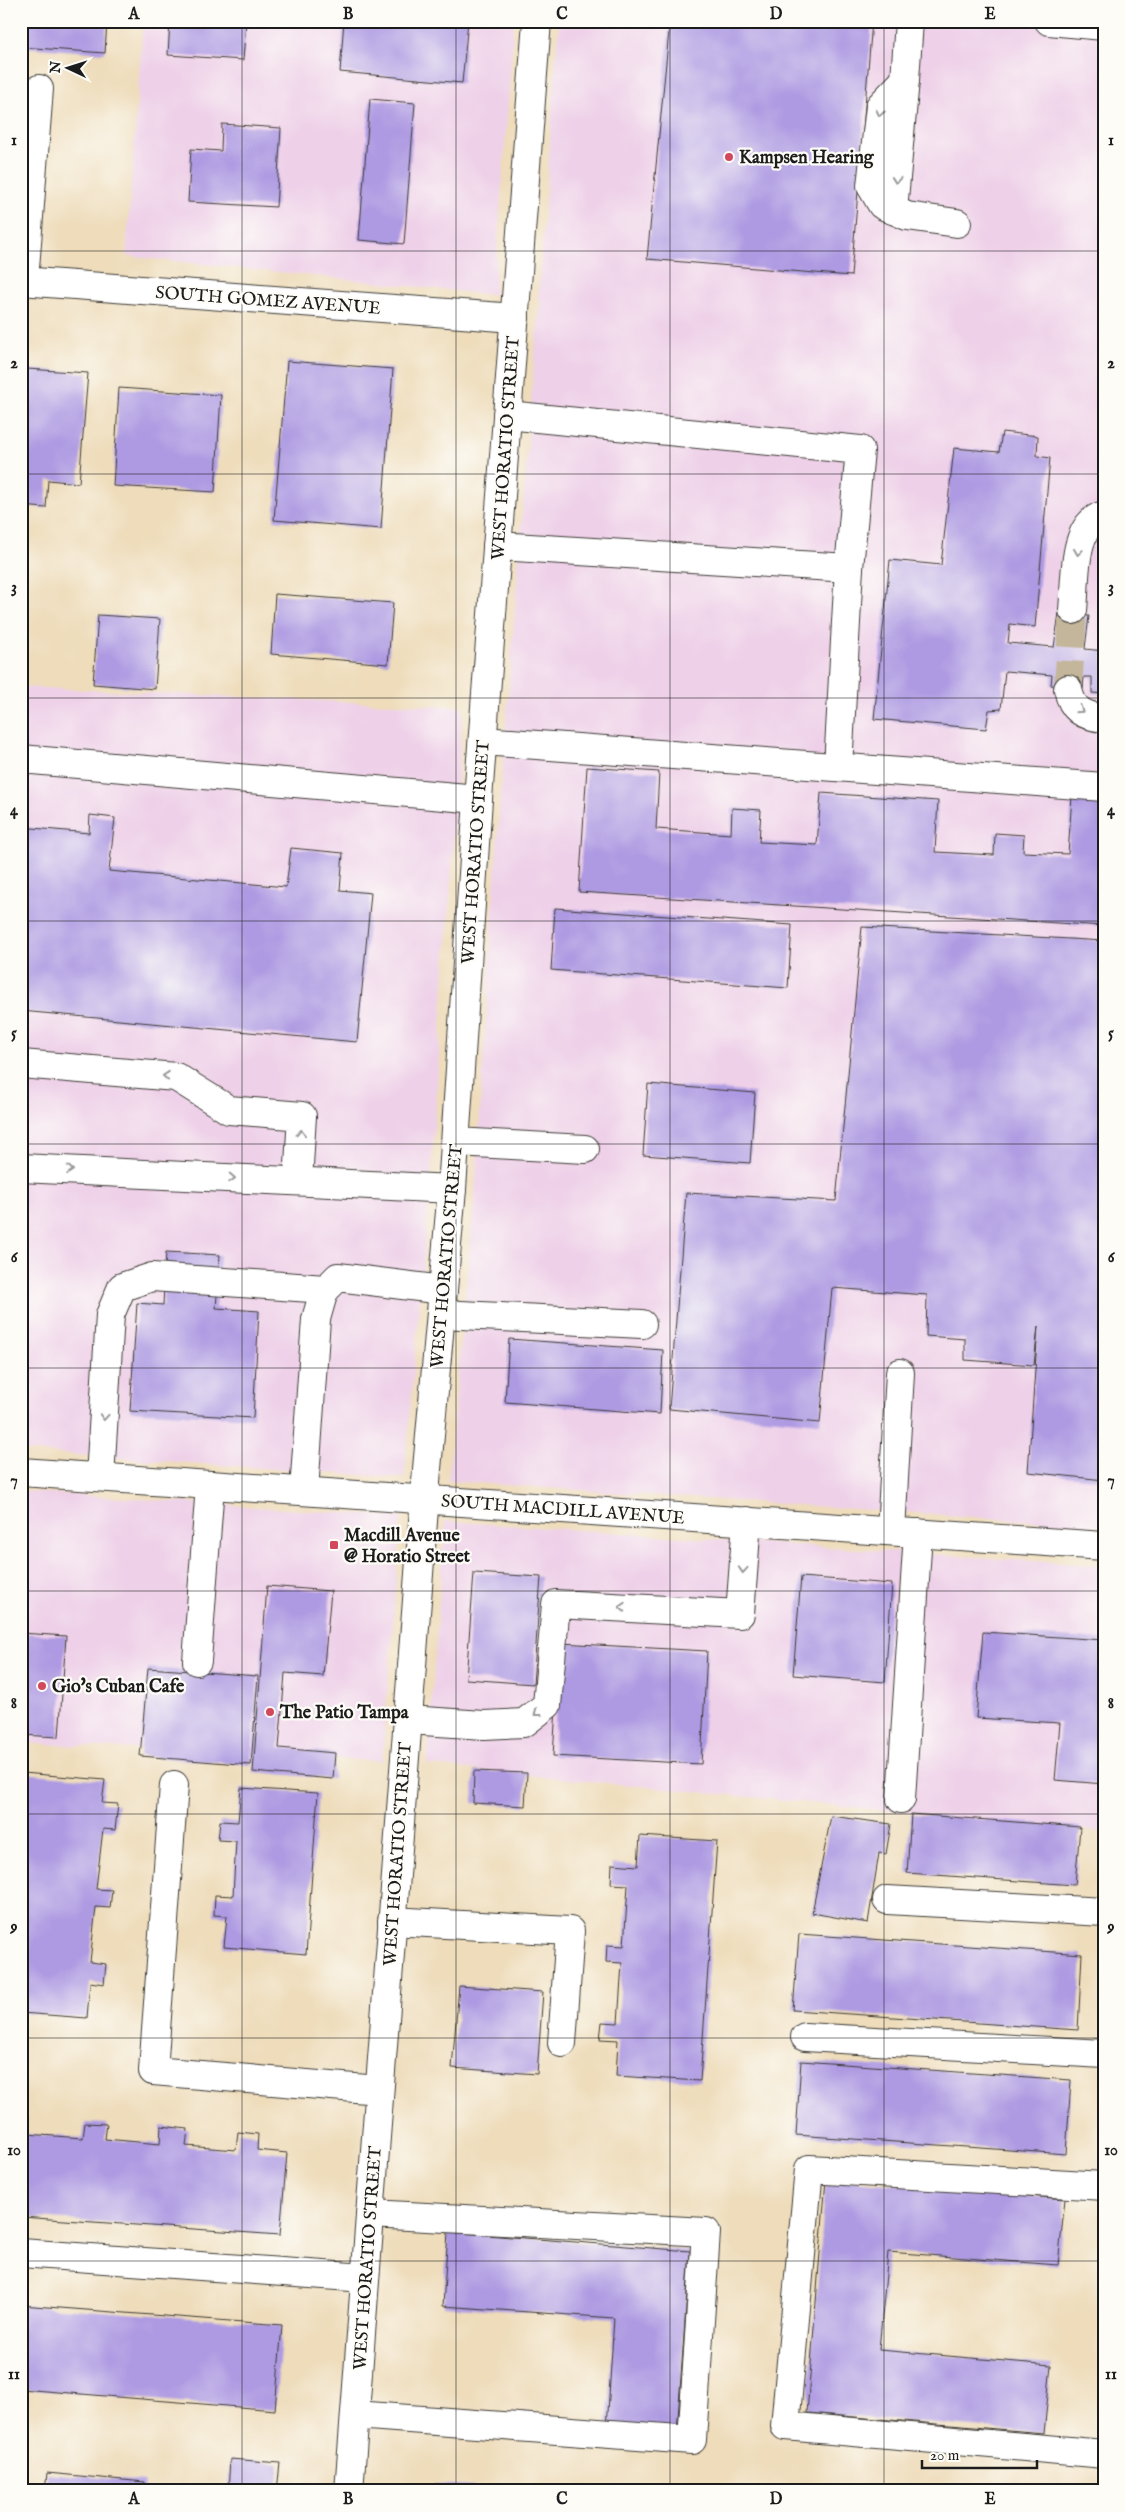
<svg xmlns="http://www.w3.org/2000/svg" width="1125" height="2512" font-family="'IM FELL English',serif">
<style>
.built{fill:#eed0e8}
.building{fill:#ad9ae2}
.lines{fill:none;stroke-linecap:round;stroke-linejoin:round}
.minor-tunnel{stroke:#c4b69a;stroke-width:28;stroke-dasharray:28 14;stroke-linecap:butt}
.minor-casing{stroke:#3c3934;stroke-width:30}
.minor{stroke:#fff;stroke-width:28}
.oneway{stroke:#999}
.grid{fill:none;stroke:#1c1c1c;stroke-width:1;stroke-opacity:0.55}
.poi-dot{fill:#d1495b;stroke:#fdfcf7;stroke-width:2}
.labels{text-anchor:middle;stroke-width:4.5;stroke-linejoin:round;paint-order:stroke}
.poi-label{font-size:18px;font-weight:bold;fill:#1c1c1c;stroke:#fdfcf7;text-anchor:start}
.street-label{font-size:18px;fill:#1c1c1c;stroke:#fdfcf7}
.neatline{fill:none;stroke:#1c1c1c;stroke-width:2}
.grid-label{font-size:16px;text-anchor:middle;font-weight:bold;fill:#1c1c1c}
</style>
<rect width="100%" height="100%" fill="#fdfcf7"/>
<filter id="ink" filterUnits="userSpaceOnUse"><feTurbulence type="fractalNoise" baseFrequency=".02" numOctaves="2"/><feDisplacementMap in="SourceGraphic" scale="10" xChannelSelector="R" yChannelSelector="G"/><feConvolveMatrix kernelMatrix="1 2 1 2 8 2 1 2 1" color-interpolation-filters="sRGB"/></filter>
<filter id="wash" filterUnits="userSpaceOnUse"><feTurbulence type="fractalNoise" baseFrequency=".0096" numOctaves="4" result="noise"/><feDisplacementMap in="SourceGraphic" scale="20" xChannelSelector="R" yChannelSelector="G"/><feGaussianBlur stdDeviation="1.12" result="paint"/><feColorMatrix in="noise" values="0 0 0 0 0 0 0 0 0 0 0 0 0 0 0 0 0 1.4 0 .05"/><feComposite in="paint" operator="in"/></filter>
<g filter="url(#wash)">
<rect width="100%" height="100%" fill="#eedcba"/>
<g class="built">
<path d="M143 21H514L494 295 126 256Z"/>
<path d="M559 21H1104V1526L448 1481 475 1191 500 800 535 351 541 300 538 299Z"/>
<path d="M21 687 463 707 430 1188 404 1478 21 1451Z"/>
<path d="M21 1491 401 1517 382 1761 21 1743Z"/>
<path d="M445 1521 1104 1566V1832L427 1765Z"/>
</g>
<g id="blocks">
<g class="building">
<path d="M21 21H107L105 53 21 47Z"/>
<path d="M170 21H246L243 60 168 55Z"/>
<path d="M344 21H468L462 83 340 72Z"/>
<path d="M670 21H872L851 276 647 259Z"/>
<path d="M370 99 415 103 404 244 359 240Z"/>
<path d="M222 124 281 128 276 207 188 202 191 149 221 151Z"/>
<path d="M287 361 393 369 381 529 274 520Z"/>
<path d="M27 369 88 373 79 483 48 480 46 508 21 506V439Z"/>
<path d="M119 388 221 395 215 492 113 486Z"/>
<path d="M1002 432 1038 436 1037 456 1050 458 1035 627 1010 624 1008 643 1054 647 1059 613 1089 616 1085 649 1104 651V694L1092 693V677H1084L1083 689 1051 685 1052 675 1005 671 1001 709 989 710 986 729 874 719 890 560 941 565 954 448 999 452Z"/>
<path d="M275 594 393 603 388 664 271 654Z"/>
<path d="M98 615 160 619 155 689 93 684Z"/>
<path d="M587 767 659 772 656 829 731 834 732 808 761 810 759 842 817 845 821 793 938 801 935 852 994 855 995 833 1024 835 1023 852 1068 854 1072 796 1104 797V926L579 892Z"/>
<path d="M90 815 115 818 109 871 286 887 291 848 343 853 340 890 371 893 357 1042 21 1011V827L89 833Z"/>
<path d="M555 908 792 925 788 988 551 970Z"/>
<path d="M862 927 1104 941V1480L1028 1472 1038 1326 1034 1365 965 1360V1339L926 1336 927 1295 832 1288 820 1423 669 1409 686 1193 836 1201Z"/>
<path d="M648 1084 755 1093 750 1163 643 1155Z"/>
<path d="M166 1252 220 1255 216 1308 259 1311 253 1418 130 1411 137 1303 163 1305Z"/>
<path d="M509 1339 663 1350 660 1414 505 1402Z"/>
<path d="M474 1573 541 1577 533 1684 466 1679Z"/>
<path d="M801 1577 892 1584 885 1682 793 1675Z"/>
<path d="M267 1586 331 1591 323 1676 285 1673 279 1748 335 1753 333 1779 253 1772Z"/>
<path d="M983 1632 1104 1640V1784L1055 1780 1060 1723 976 1718Z"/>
<path d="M21 1633 66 1636 59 1737 21 1735Z"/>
<path d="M560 1643 707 1651 701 1764 553 1756Z"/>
<path d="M148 1668 258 1676 251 1765 140 1756Z"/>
<path d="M474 1771 527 1773 525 1806 473 1803Z"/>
<path d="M23 1773 105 1780 102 1803 118 1804 115 1830 103 1829 96 1889 112 1890 110 1908 96 1907 90 1962 106 1964 104 1984 90 1982 87 2018 21 2013Z"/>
<path d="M241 1788 318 1793 306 1954 224 1947 227 1916 214 1915 215 1895 233 1896 236 1841 218 1840 220 1821 238 1822Z"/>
<path d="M911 1814 1080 1827 1075 1885 907 1873Z"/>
<path d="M831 1816 891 1824 886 1854 879 1853 868 1923 812 1913Z"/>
<path d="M640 1836 717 1841 700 2081 616 2076 618 2040 600 2039 602 2022 618 2023 622 1963 606 1962 607 1945 624 1946 628 1885 611 1884 612 1864 638 1866Z"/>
<path d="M799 1934 1082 1954 1078 2030 793 2010Z"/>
<path d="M459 1986 543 1992 537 2074 452 2068Z"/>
<path d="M801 2061 1071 2080 1066 2154 796 2135Z"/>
<path d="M21 2119 27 2120 26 2134 83 2138 85 2123 107 2124 105 2139 160 2144 161 2126 188 2129 186 2146 236 2150 238 2132 258 2134 257 2150 287 2153 280 2235 21 2217Z"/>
<path d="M826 2179 1065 2199 1058 2265 888 2252 879 2350 1051 2365 1044 2433 807 2413Z"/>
<path d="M448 2232 690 2251 677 2433 607 2428 614 2318 443 2306Z"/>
<path d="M21 2305 282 2325 275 2410 21 2389Z"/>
<path d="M230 2459 280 2463 277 2491H228Z"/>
<path d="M47 2473 145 2482 144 2491H45Z"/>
<path d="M434 2484 474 2486V2491H434Z"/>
</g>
</g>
</g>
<g filter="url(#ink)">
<use href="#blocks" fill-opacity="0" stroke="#3c3934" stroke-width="1"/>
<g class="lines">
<path class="minor-tunnel" d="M1068 689 1073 610"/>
<defs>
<g id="minor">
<path d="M909 21 905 80 880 106 871 186 882 205 907 216 957 223"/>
<path d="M1049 21 1104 26"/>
<path d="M893 210 905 80"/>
<path d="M21 281 515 318"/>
<path d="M24 281 39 89"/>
<path d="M497 546 849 568 860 450 507 415"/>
<path d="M1073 610C1076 582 1071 524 1104 515"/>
<path d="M1068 689C1072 710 1083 716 1104 718"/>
<path d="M483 741 1104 787"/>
<path d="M21 759 478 799"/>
<path d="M838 767 849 568"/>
<path d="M21 1064 176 1077 229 1110 302 1116 298 1181"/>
<path d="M456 1142 585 1149"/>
<path d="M21 1168 452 1189"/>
<path d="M441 1314 642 1324"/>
<path d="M21 1472 1104 1546"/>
<path d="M100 1477 110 1315 122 1287 152 1277 326 1289"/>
<path d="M304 1491 316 1319 324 1291 338 1277 443 1290"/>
<path d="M891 1531 900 1373"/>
<path d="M197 1661 210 1485"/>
<path d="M408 1720 484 1725 524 1723 547 1705 556 1604 740 1614 747 1521"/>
<path d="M174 1785 153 2071 379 2090"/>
<path d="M901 1799 918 1533"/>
<path d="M887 1900 1104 1912"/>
<path d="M392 1921 570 1931 562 2043"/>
<path d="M805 2037 1104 2054"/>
<path d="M1104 2186 809 2169 785 2426 1104 2454"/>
<path d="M21 2253 365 2278"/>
<path d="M355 2415 692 2440 706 2232 370 2214"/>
<path d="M349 2491 427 1469 452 1189 478 799 537 21"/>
</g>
</defs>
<use href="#minor" class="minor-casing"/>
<use href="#minor" class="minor"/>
</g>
<defs><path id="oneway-chevron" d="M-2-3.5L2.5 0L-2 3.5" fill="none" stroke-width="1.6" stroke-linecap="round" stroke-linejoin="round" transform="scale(1.25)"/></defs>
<g class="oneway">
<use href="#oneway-chevron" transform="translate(880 113) rotate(102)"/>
<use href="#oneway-chevron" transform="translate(896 180) rotate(95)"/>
<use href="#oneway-chevron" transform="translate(1078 552) rotate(98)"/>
<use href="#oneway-chevron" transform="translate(1080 710) rotate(35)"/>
<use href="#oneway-chevron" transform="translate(166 1076) rotate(-175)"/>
<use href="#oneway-chevron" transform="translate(301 1133) rotate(-87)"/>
<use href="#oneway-chevron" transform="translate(70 1170) rotate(3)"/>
<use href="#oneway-chevron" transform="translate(232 1178) rotate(3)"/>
<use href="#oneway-chevron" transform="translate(104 1417) rotate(94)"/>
<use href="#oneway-chevron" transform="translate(743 1570) rotate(94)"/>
<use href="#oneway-chevron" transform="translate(622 1607) rotate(-177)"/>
<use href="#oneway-chevron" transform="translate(537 1713) rotate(142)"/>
</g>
</g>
<path class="grid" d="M242 21V2491M456 21V2491M670 21V2491M884 21V2491M21 251H1104M21 474H1104M21 698H1104M21 921H1104M21 1144H1104M21 1368H1104M21 1591H1104M21 1814H1104M21 2038H1104M21 2261H1104"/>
<g class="poi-dot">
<circle cx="729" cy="157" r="5"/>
<rect x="329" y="1540" width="10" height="10" rx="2.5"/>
<circle cx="42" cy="1686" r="5"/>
<circle cx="270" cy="1712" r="5"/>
</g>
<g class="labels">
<g class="poi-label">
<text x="739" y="163">Kampsen Hearing</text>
<text x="344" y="1541">Macdill Avenue<tspan x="344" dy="21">@ Horatio Street</tspan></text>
<text x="52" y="1692">Gio's Cuban Cafe</text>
<text x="280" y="1718">The Patio Tampa</text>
</g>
<g class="street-label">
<text transform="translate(268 300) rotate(4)" y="6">SOUTH GOMEZ AVENUE</text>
<text transform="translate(505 448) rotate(-86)" y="6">WEST HORATIO STREET</text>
<text transform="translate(475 852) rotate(-86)" y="6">WEST HORATIO STREET</text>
<text transform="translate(446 1256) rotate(-85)" y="6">WEST HORATIO STREET</text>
<text transform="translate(563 1509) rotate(4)" y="6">SOUTH MACDILL AVENUE</text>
<text transform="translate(397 1854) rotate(-86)" y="6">WEST HORATIO STREET</text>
<text transform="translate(367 2258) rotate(-86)" y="6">WEST HORATIO STREET</text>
</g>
</g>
<rect width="1125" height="2512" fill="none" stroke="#fdfcf7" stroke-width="55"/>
<g transform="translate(68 68) rotate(274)" stroke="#fdfcf7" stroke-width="4" paint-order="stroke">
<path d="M0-4L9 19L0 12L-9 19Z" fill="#1c1c1c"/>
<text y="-8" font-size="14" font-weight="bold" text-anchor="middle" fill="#1c1c1c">N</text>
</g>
<path d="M922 2460v8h115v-8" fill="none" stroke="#1c1c1c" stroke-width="2.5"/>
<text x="930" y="2460" font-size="15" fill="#1c1c1c" stroke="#fdfcf7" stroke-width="4" paint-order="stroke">20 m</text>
<rect x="28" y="28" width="1070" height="2456" class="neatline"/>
<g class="grid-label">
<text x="134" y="19">A</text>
<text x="348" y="19">B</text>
<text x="562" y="19">C</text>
<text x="776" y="19">D</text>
<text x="990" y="19">E</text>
<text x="14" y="145">1</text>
<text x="1111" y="145">1</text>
<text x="14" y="368">2</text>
<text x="1111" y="368">2</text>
<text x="14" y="592">3</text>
<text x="1111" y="592">3</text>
<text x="14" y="815">4</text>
<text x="1111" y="815">4</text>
<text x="14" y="1038">5</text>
<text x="1111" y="1038">5</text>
<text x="14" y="1262">6</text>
<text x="1111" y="1262">6</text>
<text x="14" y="1485">7</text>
<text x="1111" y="1485">7</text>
<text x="14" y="1708">8</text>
<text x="1111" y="1708">8</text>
<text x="14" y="1932">9</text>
<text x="1111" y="1932">9</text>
<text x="14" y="2155">10</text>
<text x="1111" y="2155">10</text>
<text x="14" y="2379">11</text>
<text x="1111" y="2379">11</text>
<text x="134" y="2504">A</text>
<text x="348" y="2504">B</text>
<text x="562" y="2504">C</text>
<text x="776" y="2504">D</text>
<text x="990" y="2504">E</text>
</g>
</svg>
